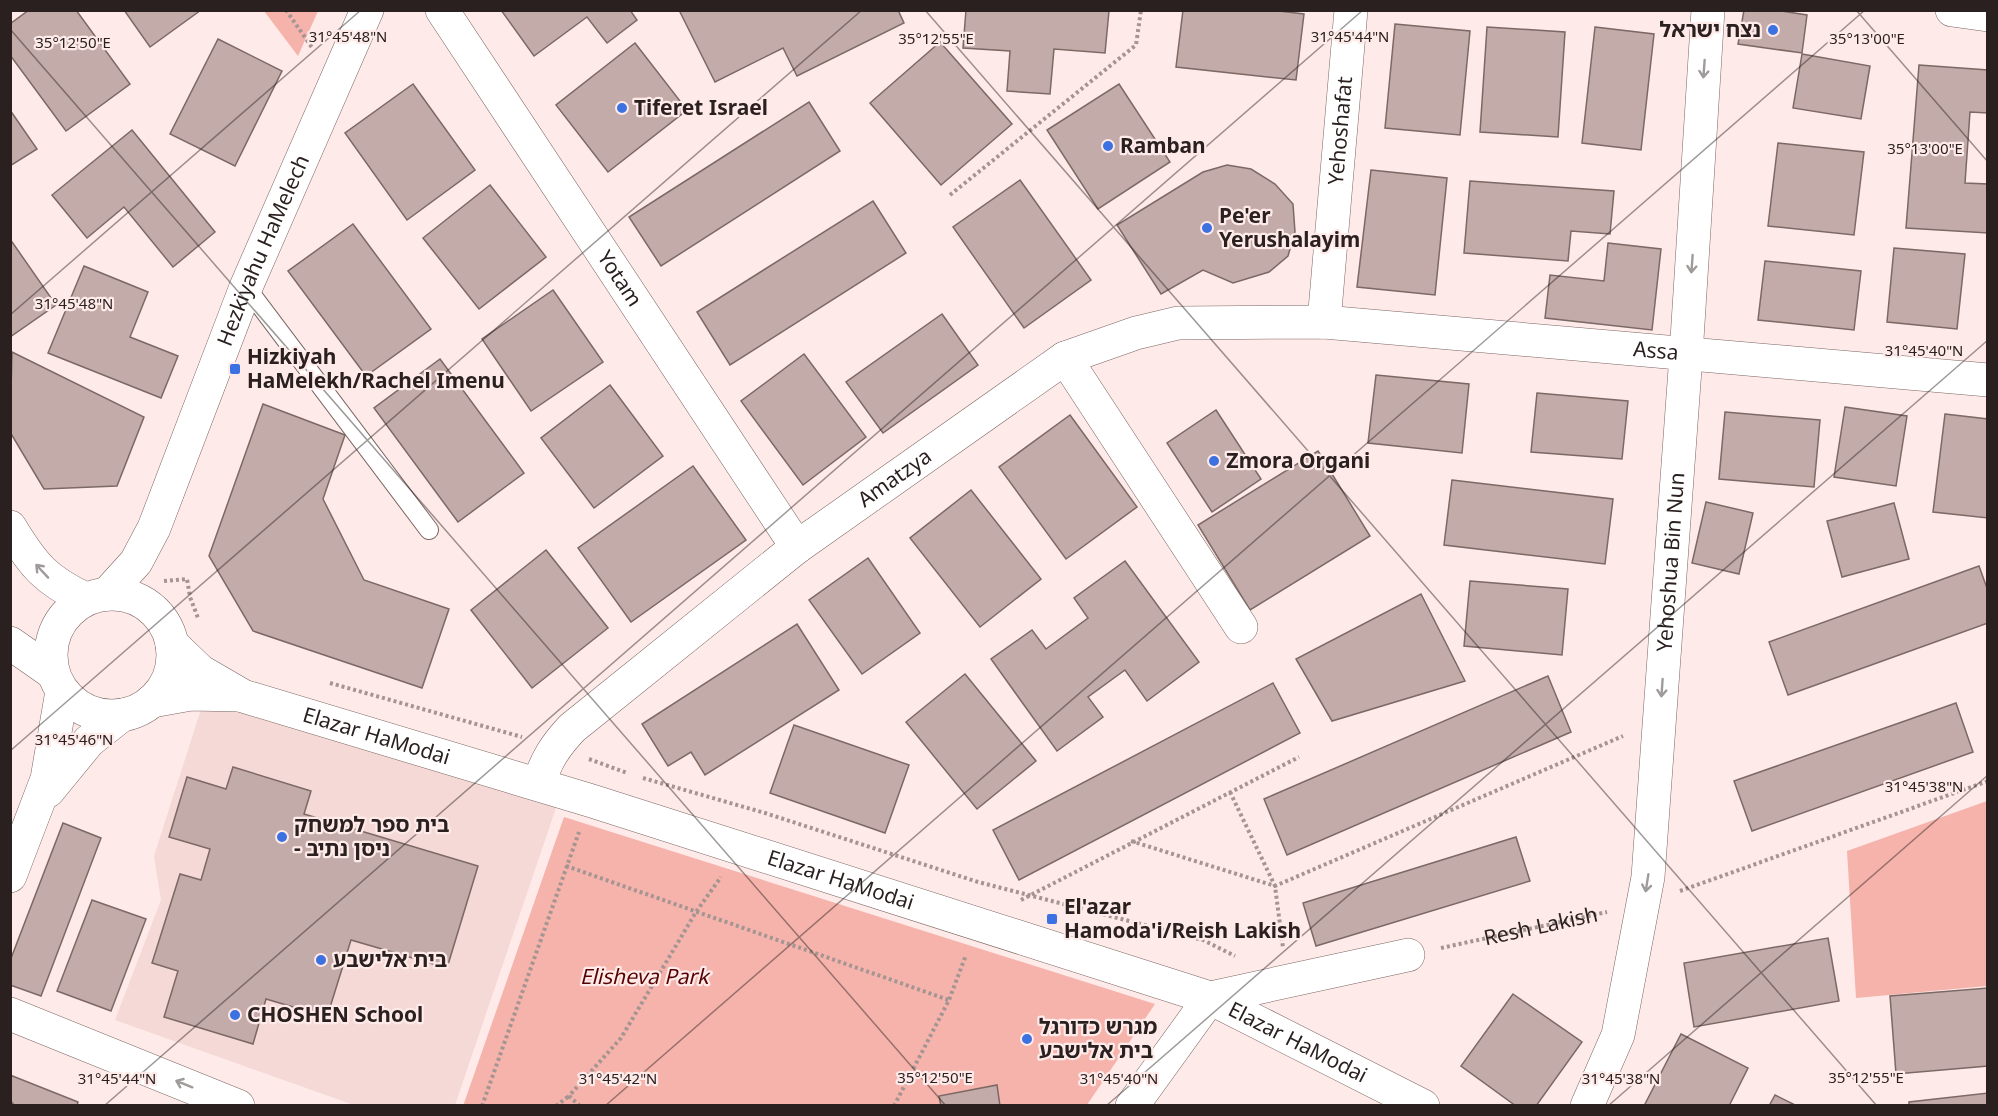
<svg xmlns="http://www.w3.org/2000/svg" width="1998" height="1116" font-family="Georgia,'Noto Sans Hebrew',serif">
<style>
.built{fill:#f4d9d6}
.green{fill:#f5b3ab}
.building{fill:#c2aba8;stroke:#7c6865;stroke-width:1.5}
.lines{fill:none;stroke-linecap:round;stroke-linejoin:round}
.service-casing{stroke:#7b6663;stroke-width:20}
.minor-casing{stroke:#7b6663;stroke-width:34}
.tertiary-casing{stroke:#7b6663;stroke-width:34}
.path{stroke:#a49593;stroke-width:4;stroke-dasharray:3 3;stroke-linecap:butt}
.service{stroke:#fff;stroke-width:18}
.minor{stroke:#fff;stroke-width:33}
.tertiary{stroke:#fff;stroke-width:33}
.oneway{stroke:#9f9b9a}
.ticks{fill:none;stroke:#29201f;stroke-width:1.5;stroke-opacity:0.45}
.poi-dot{fill:#3b71e0;stroke:#feeae8;stroke-width:2}
.labels{text-anchor:middle;stroke-width:4.5;stroke-linejoin:round;paint-order:stroke}
.poi-label{font-size:21px;font-weight:bold;fill:#29201f;stroke:#feeae8;text-anchor:start}
.street-label{font-size:21px;fill:#29201f;stroke:#feeae8}
.park-label{font-size:21px;font-style:italic;fill:#570002;stroke:#feeae8}
.ticks-label{font-size:15px;text-anchor:middle;fill:#29201f;stroke:#feeae8;stroke-width:4.5;stroke-linejoin:round;paint-order:stroke}
</style>
<rect width="100%" height="100%" fill="#feeae8"/>
<path class="built" d="M204 700 557 805 455 1105H354L115 1020 161 900 154 856Z"/>
<g class="green">
<path d="M264 11H318L298 56Z"/>
<path d="M1987 801V986L1856 998 1847 851Z"/>
<path d="M564 817 1155 1004 1087 1105 463 1106Z"/>
</g>
<g class="building">
<path d="M29 10H76L130 84 66 131 10 55V24Z"/>
<path d="M124 10H201L150 47Z"/>
<path d="M501 10H630L637 20 607 43 587 17 534 56Z"/>
<path d="M679 10H898L904 23 797 76 783 48 715 82Z"/>
<path d="M966 10 1109 11 1105 53 1054 49 1050 94 1007 91 1010 51 963 48Z"/>
<path d="M1183 10H1270L1304 14 1296 80 1176 67Z"/>
<path d="M1744 10H1775L1807 15 1802 53 1738 44Z"/>
<path d="M1395 24 1470 31 1460 135 1385 128Z"/>
<path d="M1487 27 1565 32 1558 137 1480 132Z"/>
<path d="M1595 27 1654 34 1641 150 1582 143Z"/>
<path d="M218 39 282 71 235 166 170 134Z"/>
<path d="M940 42 1012 124 941 185 870 103Z"/>
<path d="M635 43 687 110 608 172 556 105Z"/>
<path d="M1802 54 1870 66 1861 119 1793 108Z"/>
<path d="M1919 65 1988 70V113L1970 112 1965 183 1988 184V233L1906 228Z"/>
<path d="M413 84 475 170 407 220 345 133Z"/>
<path d="M1119 84 1170 162 1098 209 1047 130Z"/>
<path d="M809 102 840 151 661 266 629 217Z"/>
<path d="M10 110 37 149 10 166Z"/>
<path d="M132 130 215 232 173 267 124 207 87 238 52 195Z"/>
<path d="M1778 143 1864 152 1854 235 1768 226Z"/>
<path d="M1227 165 1251 169 1275 184 1293 204 1295 232 1288 256 1269 272 1233 283 1203 270 1161 294 1117 225 1203 172Z"/>
<path d="M1371 170 1447 178 1435 295 1357 287Z"/>
<path d="M1020 180 1091 280 1024 328 953 227Z"/>
<path d="M1470 181 1614 191 1610 234 1571 231 1568 261 1464 253Z"/>
<path d="M490 185 546 257 479 309 423 238Z"/>
<path d="M873 201 906 253 730 365 697 312Z"/>
<path d="M353 224 431 329 366 376 288 271Z"/>
<path d="M10 239 56 305 10 337Z"/>
<path d="M1608 243 1661 249 1652 330 1545 318 1550 275 1604 281Z"/>
<path d="M1894 248 1965 254 1957 329 1887 322Z"/>
<path d="M1765 261 1861 271 1854 330 1758 320Z"/>
<path d="M84 266 148 292 130 337 178 356 161 398 48 353Z"/>
<path d="M553 290 603 362 531 411 482 339Z"/>
<path d="M942 314 978 365 883 433 846 382Z"/>
<path d="M12 352 144 417 117 486 44 489 10 432Z"/>
<path d="M804 354 866 437 803 485 741 401Z"/>
<path d="M440 359 524 473 458 522 374 408Z"/>
<path d="M1376 375 1469 384 1462 453 1368 443Z"/>
<path d="M610 385 663 456 594 508 541 438Z"/>
<path d="M1537 393 1628 401 1622 459 1531 452Z"/>
<path d="M263 404 345 435 323 499 364 580 449 609 422 688 253 631 209 556Z"/>
<path d="M1845 407 1907 416 1896 486 1834 477Z"/>
<path d="M1216 410 1261 479 1212 512 1167 443Z"/>
<path d="M1725 412 1820 420 1814 487 1719 479Z"/>
<path d="M1945 414 1988 419V518L1933 512Z"/>
<path d="M1070 415 1137 507 1066 559 999 467Z"/>
<path d="M1318 451 1370 536 1250 610 1198 525Z"/>
<path d="M693 466 746 540 631 622 578 548Z"/>
<path d="M1452 480 1613 499 1605 564 1444 545Z"/>
<path d="M971 490 1041 579 980 627 910 538Z"/>
<path d="M1706 502 1753 513 1739 574 1692 563Z"/>
<path d="M1894 503 1909 559 1842 577 1827 521Z"/>
<path d="M546 550 608 628 532 688 471 610Z"/>
<path d="M868 558 920 633 862 674 809 600Z"/>
<path d="M1125 561 1199 662 1147 701 1125 670 1088 697 1103 717 1057 751 991 659 1032 630 1046 649 1088 618 1074 598Z"/>
<path d="M1979 566 1988 591V623L1788 695 1769 642Z"/>
<path d="M1470 581 1568 589 1562 655 1464 646Z"/>
<path d="M1421 594 1465 681 1332 721 1296 659Z"/>
<path d="M797 624 839 690 705 775 691 752 668 766 642 724Z"/>
<path d="M965 674 1036 761 977 809 906 722Z"/>
<path d="M1548 676 1571 732 1287 855 1264 799Z"/>
<path d="M1273 683 1300 733 1019 880 993 830Z"/>
<path d="M1956 703 1973 752 1752 831 1734 781Z"/>
<path d="M794 725 909 765 885 833 770 793Z"/>
<path d="M233 767 311 791 304 814 478 866 447 968 351 940 327 1017 266 999 253 1044 164 1017 178 971 152 963 180 874 201 880 210 849 169 837 187 777 226 789Z"/>
<path d="M63 823 101 838 41 996 10 985V961Z"/>
<path d="M1516 837 1530 881 1316 946 1303 903Z"/>
<path d="M92 900 146 919 111 1011 57 991Z"/>
<path d="M1828 938 1839 1001 1694 1027 1684 963Z"/>
<path d="M1988 988V1066L1896 1074 1890 996Z"/>
<path d="M1513 994 1582 1042 1536 1106H1516L1461 1066Z"/>
<path d="M1681 1034 1748 1068 1729 1106H1644Z"/>
<path d="M10 1075 78 1102 77 1106H10Z"/>
<path d="M997 1085 1000 1106H941L939 1096Z"/>
<path d="M1988 1093V1106H1909V1102Z"/>
<path d="M1775 1095 1797 1106H1769Z"/>
</g>
<g class="lines">
<defs>
<path id="service" d="M246 287 429 530"/>
<g id="minor">
<path id="s2" d="M442 10 797 547"/>
<path d="M1952 10 1988 15"/>
<path id="s3" d="M1324 322 1351 10"/>
<path d="M1065 358 1241 627"/>
<path id="s4" d="M539 784C545 761 556 745 572 728L797 547 1065 358 1136 333 1178 323 1324 322 1988 380"/>
<path d="M10 1014 238 1106"/>
<path d="M1132 1106 1210 998 1408 955"/>
<path id="s5" d="M1587 1106 1618 1035 1648 877 1686 355 1708 10"/>
</g>
<g id="tertiary">
<path d="M10 527C33 565 46 581 86 599"/>
<path id="s6" d="M107 594 136 562 154 528 246 287 367 10"/>
<circle cx="112" cy="655" r="61"/>
<path d="M10 643 53 673"/>
<path id="s7" d="M172 644 200 671 243 696 592 801 1210 998 1423 1106"/>
<path d="M152 701 191 694 239 695"/>
<path d="M48 791 89 741 122 715"/>
<path d="M10 876 47 779 62 691"/>
</g>
</defs>
<use href="#service" class="service-casing"/>
<use href="#minor" class="minor-casing"/>
<use href="#tertiary" class="tertiary-casing"/>
<g class="path">
<path d="M286 10 313 49"/>
<path d="M950 195 1136 45 1141 10"/>
<path d="M164 581 187 579 190 597 198 618"/>
<path d="M330 683 522 737"/>
<path d="M589 759 627 773"/>
<path d="M643 778 765 813 978 882 1203 940 1235 956"/>
<path d="M1230 792 1275 886 1283 948"/>
<path d="M1131 841 1275 886 1623 736"/>
<path d="M566 866 949 1000"/>
<path d="M1680 891 1988 781"/>
<path d="M1021 900 1299 757"/>
<path id="s1" d="M1441 948 1607 912"/>
<path d="M482 1106 579 832"/>
<path d="M556 1106 569 1096"/>
<path d="M580 1106 569 1096 621 1038 696 912 721 877"/>
<path d="M894 1106 949 1000 966 955"/>
</g>
<use href="#service" class="service"/>
<use href="#minor" class="minor"/>
<use href="#tertiary" class="tertiary"/>
</g>
<defs><path id="oneway-shaft" d="M-6 0H5M1.5-3L5.5 0L1.5 3" fill="none" stroke-width="1.6" stroke-linecap="round" stroke-linejoin="round" transform="scale(1.5)"/></defs>
<g class="oneway">
<use href="#oneway-shaft" transform="translate(1704 69) rotate(94)"/>
<use href="#oneway-shaft" transform="translate(1692 264) rotate(94)"/>
<use href="#oneway-shaft" transform="translate(42 571) rotate(-133)"/>
<use href="#oneway-shaft" transform="translate(1662 688) rotate(94)"/>
<use href="#oneway-shaft" transform="translate(1647 883) rotate(99)"/>
<use href="#oneway-shaft" transform="translate(184 1084) rotate(-158)"/>
</g>
<path class="ticks" d="M925 10 1877 1106M1856 10 1988 162M10 29 946 1106M10 315 361 10M10 751 862 10M10 1100 15 1106M104 1106 1363 10M605 1106 1865 10M1106 1106 1988 340M1608 1106 1988 775"/>
<g class="poi-dot">
<circle cx="1773" cy="30" r="6"/>
<circle cx="622" cy="108" r="6"/>
<circle cx="1108" cy="146" r="6"/>
<circle cx="1207" cy="228" r="6"/>
<rect x="229" y="363" width="12" height="12" rx="3"/>
<circle cx="1214" cy="461" r="6"/>
<circle cx="282" cy="837" r="6"/>
<rect x="1046" y="913" width="12" height="12" rx="3"/>
<circle cx="321" cy="960" r="6"/>
<circle cx="235" cy="1015" r="6"/>
<circle cx="1027" cy="1039" r="6"/>
</g>
<g class="labels">
<g class="poi-label">
<text x="1761" y="37" text-anchor="end">נצח ישראל</text>
<text x="634" y="115">Tiferet Israel</text>
<text x="1120" y="153">Ramban</text>
<text x="1219" y="223">Pe'er<tspan x="1219" dy="24">Yerushalayim</tspan></text>
<text x="247" y="364">Hizkiyah<tspan x="247" dy="24">HaMelekh/Rachel Imenu</tspan></text>
<text x="1226" y="468">Zmora Organi</text>
<text x="294" y="832">בית ספר למשחק<tspan x="294" dy="24">- ניסן נתיב</tspan></text>
<text x="1064" y="914">El'azar<tspan x="1064" dy="24">Hamoda'i/Reish Lakish</tspan></text>
<text x="333" y="967">בית אלישבע</text>
<text x="247" y="1022">CHOSHEN School</text>
<text x="1039" y="1034">מגרש כדורגל<tspan x="1039" dy="24">בית אלישבע</tspan></text>
</g>
<g class="street-label">
<text dy="7" stroke="none"><textPath href="#s3" startOffset="192">Yehoshafat</textPath></text>
<text dy="7" stroke="none"><textPath href="#s6" startOffset="380">Hezkiyahu HaMelech</textPath></text>
<text dy="7" stroke="none"><textPath href="#s2" startOffset="322">Yotam</textPath></text>
<text dy="7" stroke="none"><textPath href="#s4" startOffset="1280">Assa</textPath></text>
<text dy="7" stroke="none"><textPath href="#s4" startOffset="474">Amatzya</textPath></text>
<text dy="7" stroke="none"><textPath href="#s5" startOffset="554">Yehoshua Bin Nun</textPath></text>
<text dy="7" stroke="none"><textPath href="#s7" startOffset="228">Elazar HaModai</textPath></text>
<text dy="7" stroke="none"><textPath href="#s7" startOffset="714">Elazar HaModai</textPath></text>
<text dy="7" stroke="none"><textPath href="#s1" startOffset="102">Resh Lakish</textPath></text>
<text dy="7" stroke="none"><textPath href="#s7" startOffset="1200">Elazar HaModai</textPath></text>
</g>
<g class="park-label">
<text x="644" y="984">Elisheva Park</text>
</g>
</g>
<g class="ticks-label">
<text x="1350" y="42">31°45'44"N</text>
<text x="348" y="42">31°45'48"N</text>
<text x="1867" y="44">35°13'00"E</text>
<text x="936" y="44">35°12'55"E</text>
<text x="73" y="48">35°12'50"E</text>
<text x="1925" y="154">35°13'00"E</text>
<text x="74" y="309">31°45'48"N</text>
<text x="1924" y="356">31°45'40"N</text>
<text x="74" y="745">31°45'46"N</text>
<text x="1924" y="792">31°45'38"N</text>
<text x="935" y="1083">35°12'50"E</text>
<text x="1866" y="1083">35°12'55"E</text>
<text x="117" y="1084">31°45'44"N</text>
<text x="618" y="1084">31°45'42"N</text>
<text x="1119" y="1084">31°45'40"N</text>
<text x="1621" y="1084">31°45'38"N</text>
</g>
<rect width="1998" height="1116" fill="none" stroke="#29201f" stroke-width="24"/>
</svg>
